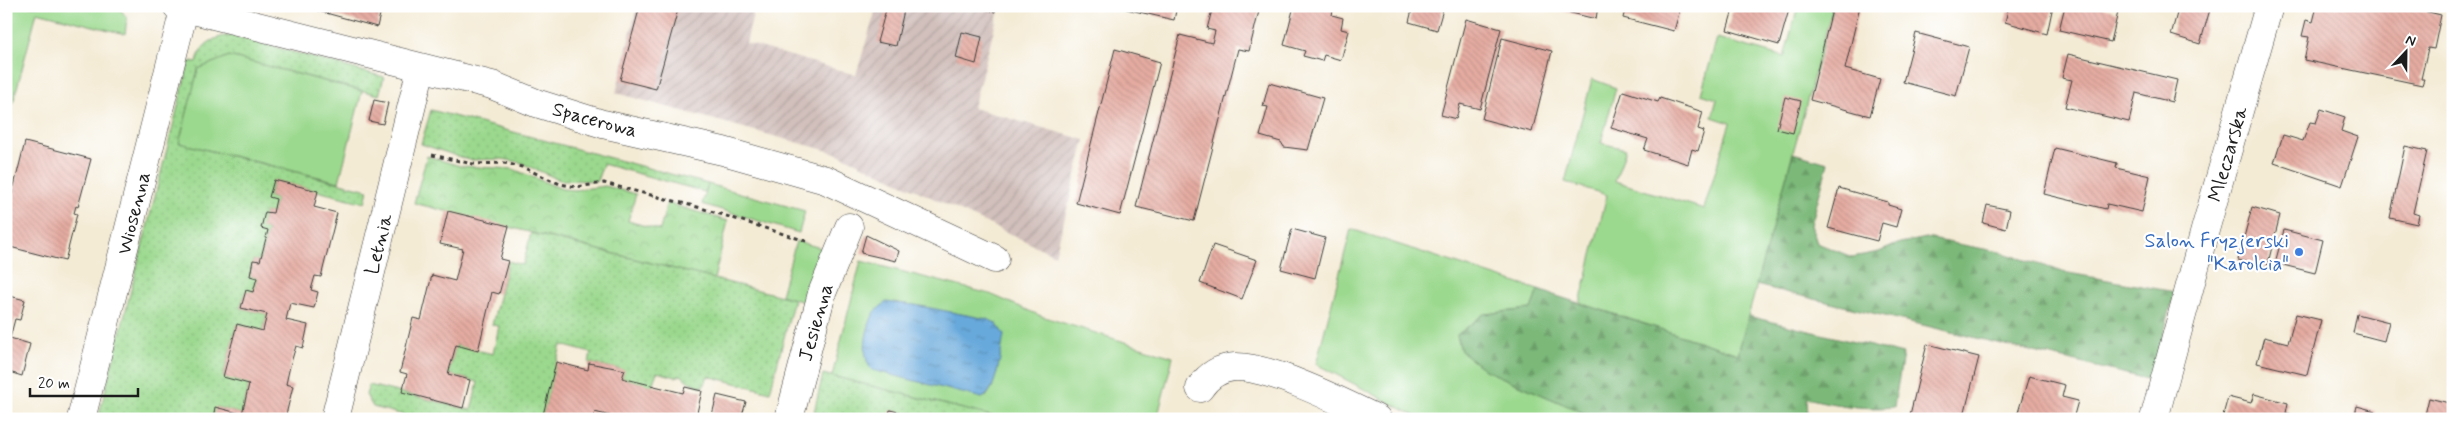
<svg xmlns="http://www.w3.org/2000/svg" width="2459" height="425" font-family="Mynerve,sans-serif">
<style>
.industrial{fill:url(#industrial-furrows)}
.grass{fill:#9bd98e;stroke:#5c7a55;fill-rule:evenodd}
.forest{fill:url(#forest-firs);stroke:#4c6a4a}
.park{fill:url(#park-crowns);stroke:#5c7a55}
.garden{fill:url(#garden-dots);stroke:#5c7a55}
.water{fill:url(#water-ripples);stroke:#42627c}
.building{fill:url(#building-back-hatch)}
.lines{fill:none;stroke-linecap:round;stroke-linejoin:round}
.street-casing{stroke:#3c3b38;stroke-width:29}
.path{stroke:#3c3b38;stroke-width:3;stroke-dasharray:4 4;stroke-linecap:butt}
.street{stroke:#fff;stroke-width:28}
.shop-dot{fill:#3f7fe0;stroke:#fff;stroke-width:2}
.labels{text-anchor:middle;stroke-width:4.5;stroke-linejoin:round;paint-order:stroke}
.street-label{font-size:20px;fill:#1c1c1c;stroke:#fff}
.shop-label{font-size:20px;fill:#366cbe;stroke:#fff;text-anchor:end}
</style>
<defs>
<pattern id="industrial-furrows" width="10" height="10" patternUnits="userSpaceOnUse" patternTransform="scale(1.25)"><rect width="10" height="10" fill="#d1c0bc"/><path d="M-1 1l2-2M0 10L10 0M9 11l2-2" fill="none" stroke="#b3a4a1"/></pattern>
<pattern id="forest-firs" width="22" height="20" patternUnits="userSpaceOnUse" patternTransform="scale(1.25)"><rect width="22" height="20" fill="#7cb979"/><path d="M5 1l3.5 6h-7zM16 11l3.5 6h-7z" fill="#6b9e68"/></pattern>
<pattern id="park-crowns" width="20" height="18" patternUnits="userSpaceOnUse" patternTransform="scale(1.25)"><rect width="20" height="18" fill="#9bd98e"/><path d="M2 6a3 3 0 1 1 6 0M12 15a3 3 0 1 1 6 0" fill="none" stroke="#85ba7a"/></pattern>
<pattern id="garden-dots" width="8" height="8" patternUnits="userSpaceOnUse" patternTransform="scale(1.25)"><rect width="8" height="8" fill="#9bd98e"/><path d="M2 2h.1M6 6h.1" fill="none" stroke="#85ba7a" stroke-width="1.8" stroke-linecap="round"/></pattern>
<pattern id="water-ripples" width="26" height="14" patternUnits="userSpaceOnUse" patternTransform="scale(1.25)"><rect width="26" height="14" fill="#67a9db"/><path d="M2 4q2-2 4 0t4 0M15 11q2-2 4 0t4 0" fill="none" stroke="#5489b1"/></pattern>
<pattern id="building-back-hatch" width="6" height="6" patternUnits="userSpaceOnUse" patternTransform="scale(1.25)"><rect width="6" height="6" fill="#e5aca2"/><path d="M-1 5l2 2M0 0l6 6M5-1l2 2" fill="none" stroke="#c4938b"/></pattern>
</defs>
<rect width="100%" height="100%" fill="#fff"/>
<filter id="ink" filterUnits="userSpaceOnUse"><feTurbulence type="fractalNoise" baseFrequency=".02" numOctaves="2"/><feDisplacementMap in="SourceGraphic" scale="10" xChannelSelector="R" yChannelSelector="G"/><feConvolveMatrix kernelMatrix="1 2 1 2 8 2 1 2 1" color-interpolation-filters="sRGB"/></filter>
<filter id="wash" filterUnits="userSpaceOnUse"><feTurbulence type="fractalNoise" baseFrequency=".0096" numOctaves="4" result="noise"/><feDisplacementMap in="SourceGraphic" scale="20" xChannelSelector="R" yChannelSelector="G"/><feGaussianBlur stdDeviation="1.12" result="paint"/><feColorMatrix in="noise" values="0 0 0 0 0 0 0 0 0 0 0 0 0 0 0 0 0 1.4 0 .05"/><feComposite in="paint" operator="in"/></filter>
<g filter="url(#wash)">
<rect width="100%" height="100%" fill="#f4ebd5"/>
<path class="industrial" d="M637 6H755L746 43 856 75 877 6H1000L973 108 1085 140 1055 255 836 153 616 93Z"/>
<g class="grass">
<path d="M6 6H109L121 10 127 18 125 34 37 12 6 130Z"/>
<path d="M1798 6H1833L1738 354 1580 303 1607 195 1565 182 1592 79 1616 88 1601 143 1626 149 1615 181 1704 209 1730 123 1712 117 1717 99 1701 94 1717 38 1784 57Z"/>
<path d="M229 56 362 91 339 182 179 143 198 69Z"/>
<path d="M708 184 805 211 799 233 702 204Z"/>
<path d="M1351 229 1538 290 1531 309 1484 314 1457 335 1461 351 1485 370 1598 419H1421L1316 364Z"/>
<path d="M796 241 821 248 804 302 781 295Z"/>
<path d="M861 261 990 294 1041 316 1173 357 1157 419H1003L832 376ZM894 302 987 319 993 386 986 397Z"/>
</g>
<g class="forest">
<path d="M1793 153 1828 163 1811 225 1817 243 1852 257 1879 252 1900 243 1926 238 2000 252 2063 272 2175 292 2151 380 1756 285Z"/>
<path d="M1538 290 1738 354 1748 316 1903 354 1894 407C1866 410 1834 405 1807 398L1808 419H1598L1485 370 1461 351 1457 335 1484 314 1531 309Z"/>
</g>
<path class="park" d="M427 156 460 166 513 169 562 189 575 190 605 186 636 194 628 221 660 230 667 203 728 221 714 279 414 203Z"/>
<g class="garden">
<path d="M224 36H234L384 77 379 95 229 56 198 69 179 143 368 190 365 203 273 180 269 197 276 199 273 213 265 212 261 228 268 230 260 261 253 260 250 276 257 278 253 292 246 291 240 308 267 314 263 331 237 324 223 377 249 384 242 414 216 407 213 419H98L189 63 191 61 197 62C200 46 209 40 224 36Z"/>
<path d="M431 110 708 184 705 192 603 164 597 181 560 180 519 162 502 159 469 160 421 144Z"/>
<path d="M531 233 794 299 770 392 708 376 703 387 689 382 681 375 676 377 657 372 652 386 622 378 624 370 589 363 591 353 561 345 542 419H419L373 407 366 395 369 385 471 410 478 382 448 374 456 345 493 354 499 326 492 325 508 261 523 265Z"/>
<path d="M823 374 1003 419H925L891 410 888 419H842L814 412Z"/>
</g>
<path class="water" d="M886 302 915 305 987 319 996 323 1004 335C1001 350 997 393 982 398L872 370C860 357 866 328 874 313 877 309 882 306 886 302Z"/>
<g id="blocks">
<g class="building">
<path d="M316 6H382L377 27 315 10Z"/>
<path d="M640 6H679L656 89 620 80Z"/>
<path d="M887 6H905L896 46 877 42Z"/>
<path d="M972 6H996L995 12Z"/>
<path d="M1126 6H1177L1174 20 1126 9Z"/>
<path d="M1221 6 1260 7 1249 51 1238 49 1194 221 1136 207 1180 35 1212 43 1215 31 1207 29 1212 10 1220 12Z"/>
<path d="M1294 6H1334L1332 15 1343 18 1341 29 1349 31 1341 60 1324 55 1322 61 1303 56 1305 51 1284 45Z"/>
<path d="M1413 6H1444L1437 30 1409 22Z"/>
<path d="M1542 6H1598L1596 19Z"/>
<path d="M1626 6H1681L1674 31 1623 18Z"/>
<path d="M1734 6H1790L1779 45 1727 30Z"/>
<path d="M1833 6H1860L1845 69 1880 79 1870 116 1810 100Z"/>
<path d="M2009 6H2053L2047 34 2005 22Z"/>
<path d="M2065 6H2095L2118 12 2111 42 2059 30Z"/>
<path d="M2179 6H2211L2200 44 2171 35Z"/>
<path d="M2317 6H2403L2441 15 2434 49 2428 48 2421 79H2424L2422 85 2304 60 2309 37 2302 36 2306 20 2313 22Z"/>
<path d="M1466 19 1501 29 1480 109 1460 104 1456 119 1441 115Z"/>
<path d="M962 32 982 37 976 64 956 58Z"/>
<path d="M1916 33 1969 47 1956 96 1903 82Z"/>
<path d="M1502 38 1552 51 1532 132 1482 119Z"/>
<path d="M1115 49 1160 62 1120 215 1076 203Z"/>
<path d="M2068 54 2177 80 2172 102 2136 93 2129 122 2065 107 2072 80 2062 78Z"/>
<path d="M1269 83 1323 98 1308 150 1284 147 1281 142 1260 136 1268 107 1263 106Z"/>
<path d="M1623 91 1658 102 1660 98 1703 112 1698 129 1704 131 1698 151 1692 149 1688 164 1644 150 1648 139 1611 128Z"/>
<path d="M1785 97 1801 101 1793 133 1777 129Z"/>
<path d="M374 100 388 103 383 124 369 121Z"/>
<path d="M2321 109 2345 117 2341 131 2358 137 2342 186 2274 163 2283 135 2303 141 2310 122 2316 123Z"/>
<path d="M25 142 91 159 78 207 76 206 74 213 77 214 65 261 6 246V218Z"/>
<path d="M2405 146 2427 151 2413 213 2419 215 2417 224 2390 218Z"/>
<path d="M2055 148 2117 163 2116 168 2150 176 2142 212 2107 204 2106 209 2044 194Z"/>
<path d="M274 180 318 191 314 207 337 213 321 277 315 276 311 290 318 292 314 308 290 303 286 320 308 325 303 348 296 346 290 366 286 384 293 386 285 419H213L215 407 242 414 249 384 223 377 237 324 263 331 267 314 241 308 246 290 253 292 257 278 250 276 253 260 260 261 264 246 268 230 261 228 265 212 273 213 276 199 269 197Z"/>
<path d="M1839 188 1888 202V205L1901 209 1896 227 1882 223 1877 241 1828 228Z"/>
<path d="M1987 205 2010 210 2006 229 1983 223Z"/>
<path d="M2252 207 2280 215 2267 267 2238 260Z"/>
<path d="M448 211 509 226 500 259 508 261 499 294 492 292 478 351 456 345 452 360 448 374 470 380 463 408 402 392 407 374 400 372 413 318 421 320 432 275 455 281 463 249 440 244Z"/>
<path d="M1292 229 1325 238 1315 278 1281 269Z"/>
<path d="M2284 230 2323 240 2315 273 2275 263Z"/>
<path d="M866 235 899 251 896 261 861 253Z"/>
<path d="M1213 245 1257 260 1242 299 1200 283Z"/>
<path d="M6 295 25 300 20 320 15 319 10 338 30 344 22 376 6 371Z"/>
<path d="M2296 314 2321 320 2307 375 2257 363 2264 337 2288 343Z"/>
<path d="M2357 314 2389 322 2384 341 2353 333Z"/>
<path d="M1927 344 1979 357 1963 419H1909Z"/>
<path d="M556 362 588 370 589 363 625 370 622 378 683 393 685 387 702 391 696 417 700 419H609L610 416 595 412 593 419H542Z"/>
<path d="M2029 376 2065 385 2062 397 2078 401 2073 419H2016Z"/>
<path d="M2254 394 2288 403 2286 413 2308 419H2222L2228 397 2251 403Z"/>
<path d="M717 395 746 402 741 419H711Z"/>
<path d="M2429 398 2453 404V419H2424Z"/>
<path d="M2357 406 2375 411 2373 419H2354Z"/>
<path d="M890 410 922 418V419H888Z"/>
</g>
</g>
</g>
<g filter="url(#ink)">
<use href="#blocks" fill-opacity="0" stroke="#3c3b38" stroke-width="1"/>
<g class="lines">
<defs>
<g id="street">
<path d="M177 6 492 85 536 103 603 124 723 151 826 180 995 259"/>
<path d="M1200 388C1208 376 1220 368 1235 367 1270 366 1344 403 1377 419"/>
<path d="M81 419 185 6"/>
<path d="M335 419 421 68"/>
<path d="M789 419 822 293 849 227"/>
<path d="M2154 419 2205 230 2269 6"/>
</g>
</defs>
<use href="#street" class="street-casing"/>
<path class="path" d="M432 155 473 164 504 163 522 167 560 184 576 187 604 183 701 208 809 242"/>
<use href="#street" class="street"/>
</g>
</g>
<circle class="shop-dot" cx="2299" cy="252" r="5"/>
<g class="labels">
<g class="street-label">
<text transform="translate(595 119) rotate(15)" y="7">Spacerowa</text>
<text transform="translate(2227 154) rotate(-74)" y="7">Mleczarska</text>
<text transform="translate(133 213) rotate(-76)" y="7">Wiosenna</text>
<text transform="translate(378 244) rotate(-76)" y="7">Letnia</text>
<text transform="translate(815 322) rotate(-74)" y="7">Jesienna</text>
</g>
<g class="shop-label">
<text x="2289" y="247">Salon Fryzjerski<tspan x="2289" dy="23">"Karolcia"</tspan></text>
</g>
</g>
<rect width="2459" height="425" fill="none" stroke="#fff" stroke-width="25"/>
<g transform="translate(2406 52) rotate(22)" stroke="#ffffff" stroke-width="4" paint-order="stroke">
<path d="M0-4L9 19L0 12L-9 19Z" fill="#1c1c1c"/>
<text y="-8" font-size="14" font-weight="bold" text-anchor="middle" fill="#1c1c1c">N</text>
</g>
<path d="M30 388v8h108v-8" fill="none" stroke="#1c1c1c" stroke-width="2.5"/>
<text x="38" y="388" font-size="15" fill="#1c1c1c" stroke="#ffffff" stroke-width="4" paint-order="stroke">20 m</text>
</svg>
